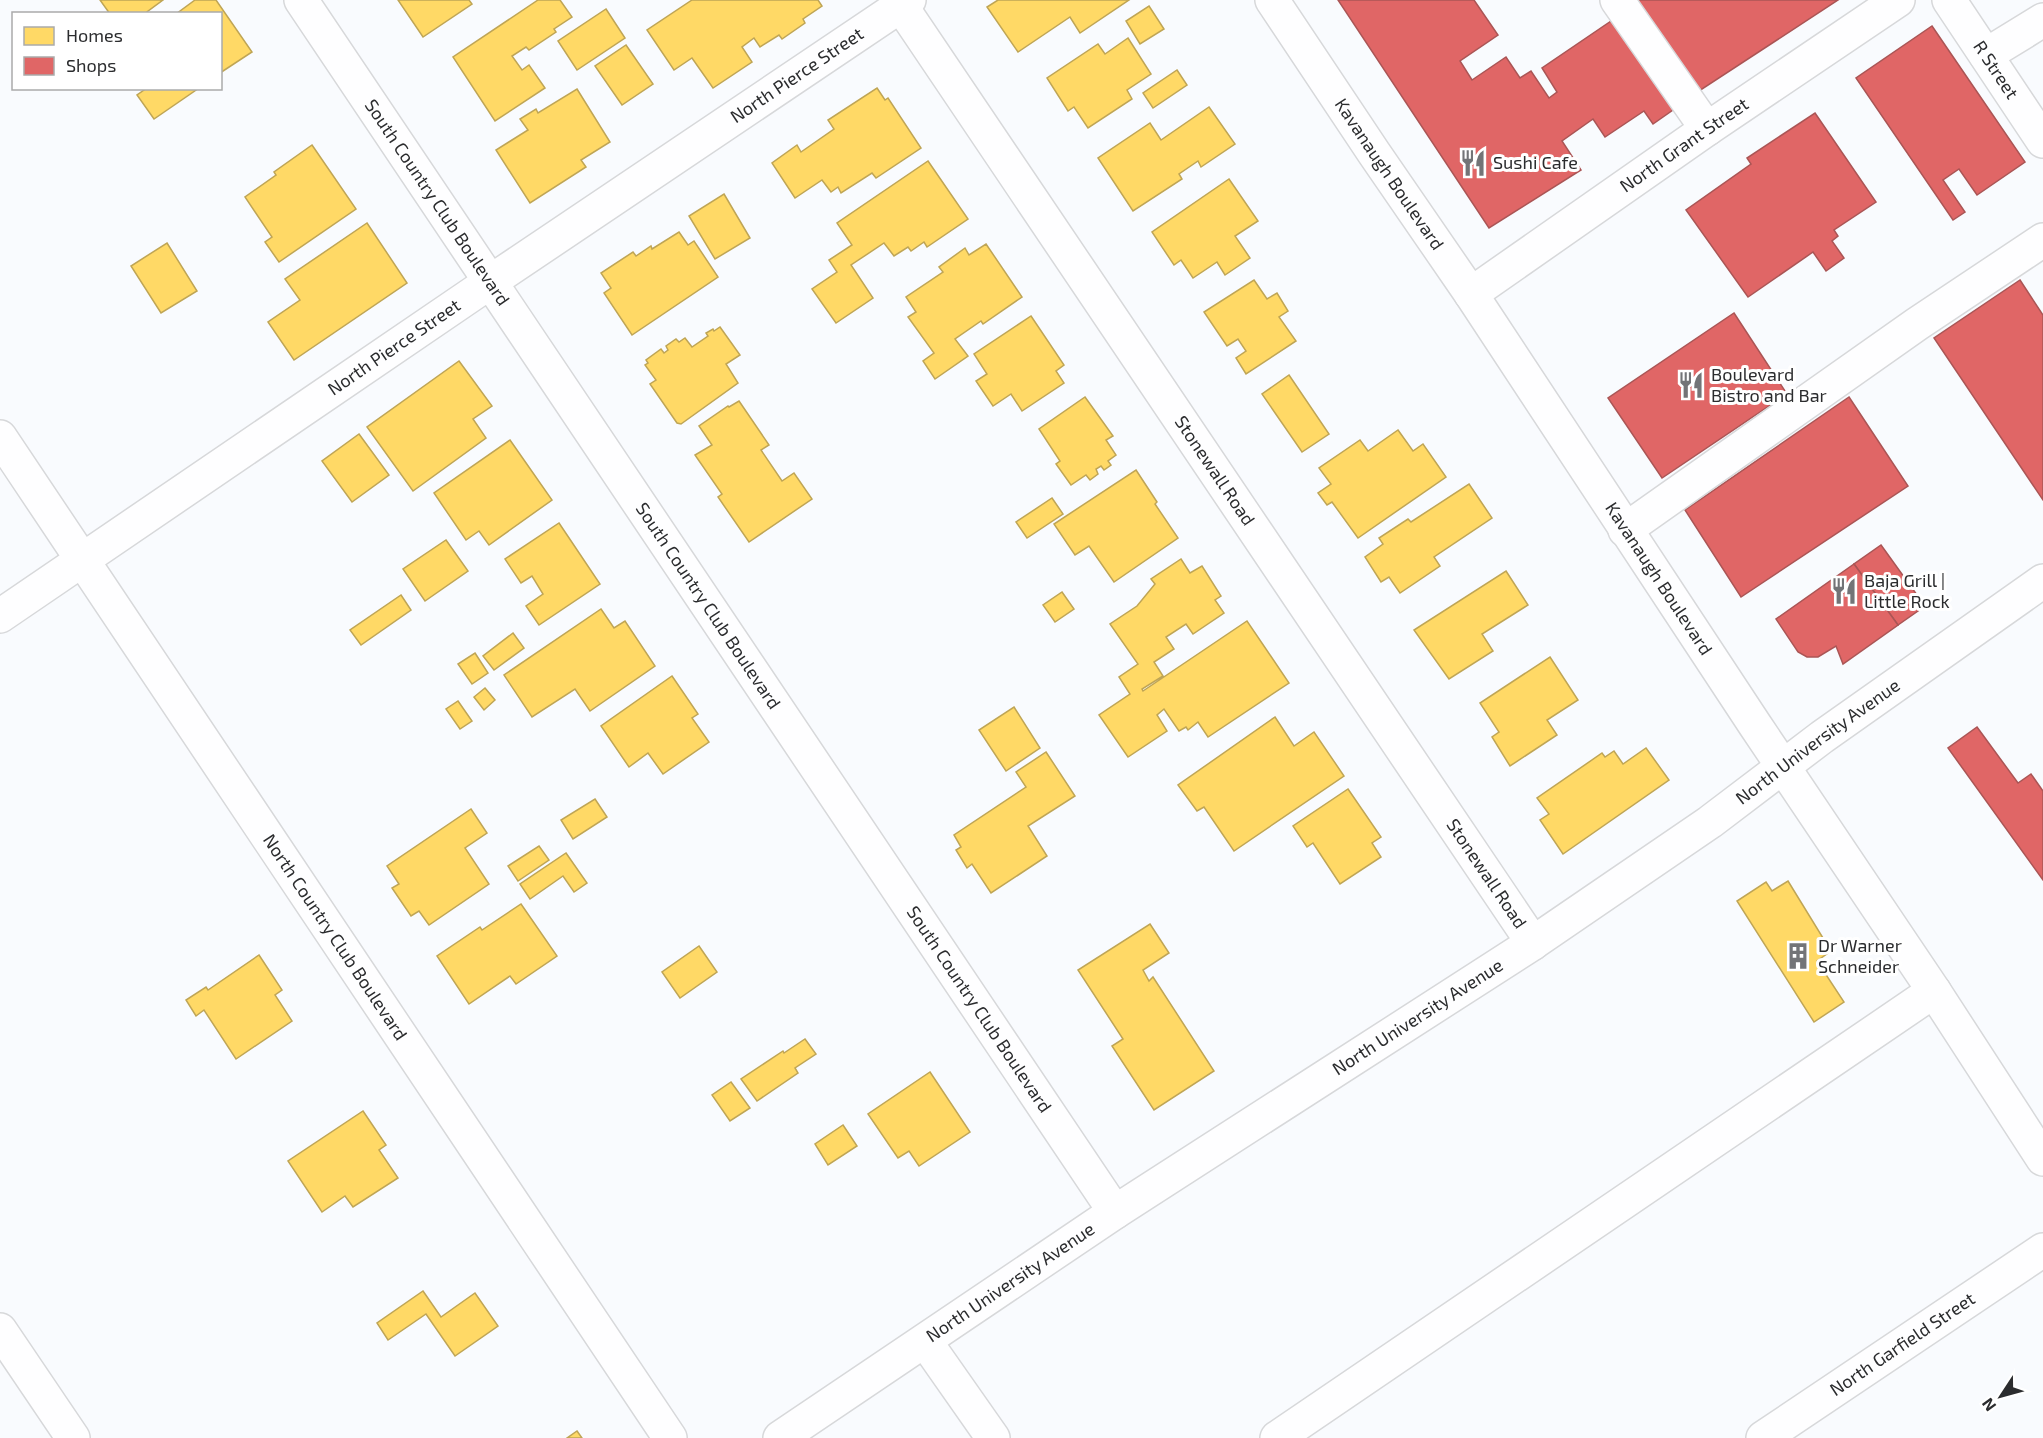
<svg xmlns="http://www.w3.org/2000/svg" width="2043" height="1438" font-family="'Exo 2',sans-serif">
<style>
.homes{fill:#ffd966;stroke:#bfa555;stroke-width:1.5}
.shops{fill:#e06666;stroke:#a55;stroke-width:1.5}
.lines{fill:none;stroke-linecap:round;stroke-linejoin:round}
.minor-casing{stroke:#d7d8da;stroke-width:36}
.minor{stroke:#fefeff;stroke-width:33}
.labels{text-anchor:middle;stroke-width:6;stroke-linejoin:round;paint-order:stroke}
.street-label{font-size:18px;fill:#2b2c2e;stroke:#fff}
.poi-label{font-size:18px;fill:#2b2c2e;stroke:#fff;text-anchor:start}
</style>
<rect width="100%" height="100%" fill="#f9fbfe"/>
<g class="homes">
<path d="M100 0H163L144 14H110Z"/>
<path d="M195 0H216L252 52 220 73V14H176Z"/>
<path d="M398 0H469L472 4 423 37Z"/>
<path d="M538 0H560L572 17 554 29 556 32 529 50 526 47 512 56 522 70 529 65 545 88 495 121 453 57Z"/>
<path d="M692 0H818L822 6 803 19 805 23 782 39 779 35 760 47 754 38 742 47 752 62 713 88 692 58 674 70 647 30Z"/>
<path d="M998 0H1129L1080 33 1070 17 1018 52 987 7Z"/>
<path d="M1149 6 1164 29 1140 44 1126 21Z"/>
<path d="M606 9 625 38 577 70 558 41Z"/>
<path d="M1128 38 1151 74 1127 90 1132 99 1088 128 1074 107 1068 111 1047 78 1098 44 1105 54Z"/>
<path d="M626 45 653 84 622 105 595 66Z"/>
<path d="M1177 70 1187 85 1153 108 1143 93Z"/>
<path d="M147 88H199L154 119 137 95Z"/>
<path d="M877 88 885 100 888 98 921 148 876 178 872 173 841 193 838 187 831 192 822 180 795 198 772 163 797 145 801 152 834 129 828 120Z"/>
<path d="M577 89 610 142 581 160 586 167 530 203 496 150 528 130 520 119 536 109 538 113Z"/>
<path d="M1209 107 1235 144 1201 167 1198 161 1179 174 1182 179 1133 211 1098 158 1150 123 1161 140Z"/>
<path d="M312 145 356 209 279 262 265 242 272 237 245 197 276 175 274 172Z"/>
<path d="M928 161 968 219 927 247 924 242 911 251 908 247 894 256 884 243 851 265 873 298 836 323 812 289 837 272 829 260 852 245 837 223Z"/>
<path d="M1229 179 1258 221 1235 236 1250 258 1225 275 1217 262 1193 278 1181 260 1174 265 1152 232Z"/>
<path d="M724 194 750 238 715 259 689 216Z"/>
<path d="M367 223 407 283 294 360 268 322 300 300 285 279Z"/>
<path d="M679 232 688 245 694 241 718 277 632 335 604 293 611 288 601 273 633 252 636 256 651 246 652 249Z"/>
<path d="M167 243 197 291 161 313 131 266Z"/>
<path d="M986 244 1022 297 983 324 981 321 955 339 968 356 935 379 923 361 934 353 908 317 916 312 906 297 943 272 939 267 965 248 969 255Z"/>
<path d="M1254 280 1267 299 1277 293 1288 311 1279 317 1296 341 1246 374 1236 358 1246 351 1238 339 1227 346 1204 312Z"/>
<path d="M1031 316 1064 365 1056 371 1064 383 1022 411 1011 394 993 406 976 381 987 374 974 354Z"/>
<path d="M720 327 740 355 726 364 738 383 681 424 677 423 650 384 656 380 645 365 648 363 646 360 661 349 664 353 668 350 666 346 676 339 679 342 685 338 692 347 708 336 706 333 713 329 714 331Z"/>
<path d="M459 361 492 406 473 419 486 438 413 491 367 427Z"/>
<path d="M1289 375 1329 434 1302 452 1262 394Z"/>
<path d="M1085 397 1113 436 1106 440 1116 455 1108 461 1111 465 1104 470 1101 466 1096 469 1098 474 1090 480 1086 475 1071 485 1056 464 1060 461 1039 429Z"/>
<path d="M739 401 769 445 761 450 782 481 794 473 812 499 749 542 718 497 722 494 695 455 712 445 699 426 728 406 729 407Z"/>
<path d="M1398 430 1413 451 1423 444 1446 477 1358 538 1332 502 1327 505 1318 493 1331 484 1319 468 1360 440 1368 451Z"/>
<path d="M359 434 389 475 352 502 322 461Z"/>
<path d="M510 440 552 500 489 545 479 531 466 540 434 493Z"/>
<path d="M1136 470 1157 502 1155 504 1178 538 1114 582 1089 546 1075 555 1054 524Z"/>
<path d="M1469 484 1492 518 1434 557 1440 566 1400 593 1389 577 1381 582 1365 557 1383 544 1379 538 1408 519 1411 522Z"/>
<path d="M1052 498 1063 514 1027 538 1016 522Z"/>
<path d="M559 523 600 584 539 625 526 606 543 594 532 576 521 583 505 559Z"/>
<path d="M446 540 468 571 425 601 403 569Z"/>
<path d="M1181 559 1190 573 1202 566 1221 596 1215 600 1224 613 1193 634 1186 624 1166 637 1174 649 1154 662 1163 676 1142 689 1143 691 1247 621 1289 683 1208 737 1198 722 1188 730 1186 727 1179 731 1164 709 1157 715 1167 731 1128 757 1099 715 1130 694 1119 677 1138 664 1110 624 1137 606 1155 584 1151 579Z"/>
<path d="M1506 571 1528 605 1482 634 1493 651 1449 679 1414 630Z"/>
<path d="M1062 592 1074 609 1055 622 1043 605Z"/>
<path d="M401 595 411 610 361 645 350 630Z"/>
<path d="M601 609 614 628 625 621 655 666 590 711 575 689 532 717 504 675Z"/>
<path d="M513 633 524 648 494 670 483 656Z"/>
<path d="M475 653 488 673 472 684 458 664Z"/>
<path d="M1550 657 1578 700 1547 720 1557 735 1510 766 1492 737 1499 732 1480 703Z"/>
<path d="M672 676 698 714 692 718 709 742 663 774 648 753 629 767 601 726Z"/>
<path d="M485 688 495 700 484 710 474 697Z"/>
<path d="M458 701 472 721 460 729 446 709Z"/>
<path d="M1014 707 1040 748 1006 771 979 730Z"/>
<path d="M1275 717 1294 746 1314 732 1344 776 1234 851 1204 807 1197 811 1178 785Z"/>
<path d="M1646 748 1669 780 1563 854 1540 820 1549 814 1537 798 1602 753 1605 757 1614 751 1623 764Z"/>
<path d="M1046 752 1075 796 1028 826 1047 856 991 893 972 864 967 868 956 850 961 847 954 835 1026 787 1016 772Z"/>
<path d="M1348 789 1381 837 1372 843 1381 857 1340 884 1313 843 1307 847 1293 826Z"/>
<path d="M595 799 607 817 573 839 561 820Z"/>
<path d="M471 809 487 833 465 848 489 884 429 925 419 911 411 916 392 888 399 884 387 866Z"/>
<path d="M539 846 549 860 518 881 508 866Z"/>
<path d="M566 853 587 883 574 892 563 876 530 899 520 884Z"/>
<path d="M1788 881 1831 951 1817 961 1844 1002 1814 1022 1737 901 1766 882 1772 891Z"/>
<path d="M521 904 557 956 516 984 510 976 469 1004 437 956 480 927 482 930Z"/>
<path d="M1150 924 1169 953 1143 970 1149 981 1153 977 1214 1071 1154 1110 1112 1046 1123 1039 1078 970Z"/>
<path d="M699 946 717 972 680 998 662 972Z"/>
<path d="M259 955 282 990 275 995 292 1021 236 1059 204 1010 196 1016 186 1000 206 987 208 990Z"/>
<path d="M805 1039 816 1054 795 1068 798 1073 757 1101 741 1079 783 1051 784 1053Z"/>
<path d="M930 1072 970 1132 919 1166 909 1151 898 1158 868 1114Z"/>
<path d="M731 1082 750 1108 730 1121 712 1095Z"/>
<path d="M363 1111 386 1145 379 1150 398 1178 353 1207 345 1196 322 1212 288 1161Z"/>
<path d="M843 1125 857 1146 828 1165 815 1144Z"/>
<path d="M423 1291 441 1317 475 1293 498 1326 455 1356 426 1314 388 1340 377 1323Z"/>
<path d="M577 1431 582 1438H567Z"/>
</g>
<g class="shops">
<path d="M1338 0H1474L1498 35 1460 61 1472 80 1506 57 1520 78 1531 71 1549 98 1557 92 1542 68 1617 17 1680 105 1653 124 1644 111 1605 137 1593 119 1562 141 1581 170 1489 228Z"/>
<path d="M1633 0H1838L1696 93Z"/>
<path d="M1932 26 2025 162 1977 195 1959 169 1943 180 1965 212 1953 220 1856 78Z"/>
<path d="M1815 113 1876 202 1834 230 1838 236 1832 241 1844 258 1826 271 1813 252 1748 297 1686 210 1751 164 1747 158Z"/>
<path d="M2020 280 2043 315V500L1934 338Z"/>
<path d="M1734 313 1787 394 1662 478 1608 398Z"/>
<path d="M1849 397 1908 486 1741 597 1685 510Z"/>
<path d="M1881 545 1925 606 1898 625 1854 564Z"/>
<path d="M1854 564 1898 625 1843 664 1836 646 1818 657H1807L1798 652 1776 619Z"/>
<path d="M1977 727 2018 783 2031 774 2043 791V880L1948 748Z"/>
</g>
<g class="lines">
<defs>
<g id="minor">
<path id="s1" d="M301 0 1115 1212"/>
<path id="s2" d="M897 0 1533 943"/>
<path id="s3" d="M1272 0 1374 153 1471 294 1755 725 1934 991 2043 1159"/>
<path d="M1617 0 1707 129"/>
<path id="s4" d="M1949 0 2043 141"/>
<path d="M1986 55 2043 20"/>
<path id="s5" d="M1471 294 1707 129 1898 0"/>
<path id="s6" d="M0 437 670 1438"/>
<path d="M1625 530 1917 324 2043 240"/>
<path id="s7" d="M0 616 490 282 909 0"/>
<path d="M0 1330 73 1438"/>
<path d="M925 1341 993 1438"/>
<path id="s8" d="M780 1438 1115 1212 1533 943 1710 822 1822 737 2043 581"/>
<path d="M1277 1438 1934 991"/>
<path id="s9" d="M1763 1438 2043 1250"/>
</g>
</defs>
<use href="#minor" class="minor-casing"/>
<use href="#minor" class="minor"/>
</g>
<defs>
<symbol id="restaurant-bare" viewBox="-9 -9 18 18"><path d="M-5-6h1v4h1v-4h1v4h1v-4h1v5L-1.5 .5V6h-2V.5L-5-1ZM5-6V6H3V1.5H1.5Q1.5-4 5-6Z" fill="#737477" stroke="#fff" stroke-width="2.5" paint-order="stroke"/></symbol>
<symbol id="building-bare" viewBox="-9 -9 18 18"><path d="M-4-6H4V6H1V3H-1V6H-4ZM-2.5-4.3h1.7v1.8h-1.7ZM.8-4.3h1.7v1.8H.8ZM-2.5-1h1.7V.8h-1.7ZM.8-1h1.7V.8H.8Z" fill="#737477" stroke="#fff" stroke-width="2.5" paint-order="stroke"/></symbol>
</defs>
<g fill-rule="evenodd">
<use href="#restaurant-bare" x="1454" y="144" width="38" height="38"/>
<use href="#restaurant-bare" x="1672" y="366" width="38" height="38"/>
<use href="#restaurant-bare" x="1825" y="572" width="38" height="38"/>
<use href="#building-bare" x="1779" y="937" width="38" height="38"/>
</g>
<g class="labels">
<g class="street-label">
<text dy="6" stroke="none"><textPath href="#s4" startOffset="84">R Street</textPath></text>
<text dy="6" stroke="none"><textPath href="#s7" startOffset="963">North Pierce Street</textPath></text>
<text dy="6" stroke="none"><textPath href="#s5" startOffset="260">North Grant Street</textPath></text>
<text dy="6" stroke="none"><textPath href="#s3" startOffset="210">Kavanaugh Boulevard</textPath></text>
<text dy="6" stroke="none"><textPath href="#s1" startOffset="244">South Country Club Boulevard</textPath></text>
<text dy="6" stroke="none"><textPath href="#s7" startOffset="477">North Pierce Street</textPath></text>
<text dy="6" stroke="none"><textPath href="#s2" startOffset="568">Stonewall Road</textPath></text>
<text dy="6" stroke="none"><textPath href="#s3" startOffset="696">Kavanaugh Boulevard</textPath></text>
<text dy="6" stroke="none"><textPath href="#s1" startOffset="730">South Country Club Boulevard</textPath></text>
<text dy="6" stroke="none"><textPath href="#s8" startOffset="1250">North University Avenue</textPath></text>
<text dy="6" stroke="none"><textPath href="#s2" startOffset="1054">Stonewall Road</textPath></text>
<text dy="6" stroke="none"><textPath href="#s6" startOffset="602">North Country Club Boulevard</textPath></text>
<text dy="6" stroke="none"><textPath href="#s1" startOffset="1216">South Country Club Boulevard</textPath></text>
<text dy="6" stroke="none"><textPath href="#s8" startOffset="764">North University Avenue</textPath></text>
<text dy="6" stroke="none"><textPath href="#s8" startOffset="278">North University Avenue</textPath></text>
<text dy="6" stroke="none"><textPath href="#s9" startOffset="168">North Garfield Street</textPath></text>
</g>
<g class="poi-label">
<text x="1493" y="169">Sushi Cafe</text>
<text x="1711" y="381">Boulevard<tspan x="1711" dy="21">Bistro and Bar</tspan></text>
<text x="1864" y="587">Baja Grill |<tspan x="1864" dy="21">Little Rock</tspan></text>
<text x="1818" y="952">Dr Warner<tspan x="1818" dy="21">Schneider</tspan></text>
</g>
</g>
<rect x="12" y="12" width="210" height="78" fill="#ffffff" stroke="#aaabab" stroke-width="1.5"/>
<rect x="24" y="27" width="30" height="18" fill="#ffd966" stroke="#aaabab" stroke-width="1.5"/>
<text x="66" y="42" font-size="18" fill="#2b2c2e">Homes</text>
<rect x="24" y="57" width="30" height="18" fill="#e06666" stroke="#aaabab" stroke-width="1.5"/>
<text x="66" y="72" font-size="18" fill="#2b2c2e">Shops</text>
<g transform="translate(2001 1396) rotate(234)" stroke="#ffffff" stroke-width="4.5" paint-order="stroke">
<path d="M0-4.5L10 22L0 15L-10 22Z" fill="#2b2c2e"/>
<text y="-9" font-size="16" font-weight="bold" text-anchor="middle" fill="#2b2c2e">N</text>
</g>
</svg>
